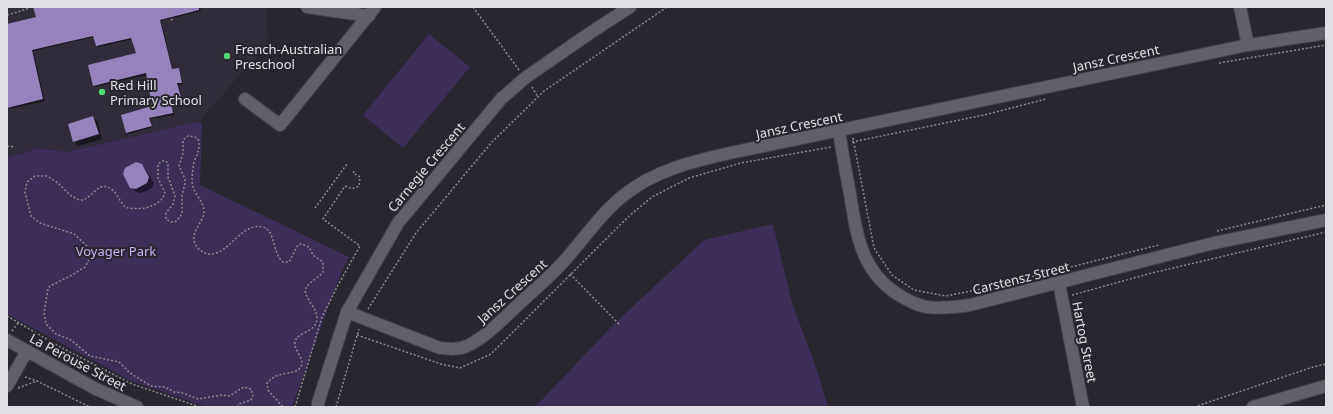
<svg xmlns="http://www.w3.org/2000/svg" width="1333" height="414" font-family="'Noto Sans',sans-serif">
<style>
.built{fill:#302c3a}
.green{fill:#3d2d59}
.shadow{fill:#0007}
.building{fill:#9683be}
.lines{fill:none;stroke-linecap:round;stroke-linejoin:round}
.minor-casing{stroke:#434148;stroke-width:14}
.path{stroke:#8c8a91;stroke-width:1.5;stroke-dasharray:2 2;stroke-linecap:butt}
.minor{stroke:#625f69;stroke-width:12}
.poi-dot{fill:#51d674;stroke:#28262e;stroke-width:1.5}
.labels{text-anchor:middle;stroke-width:4;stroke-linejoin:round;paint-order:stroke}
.poi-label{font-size:13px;fill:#e1dfe5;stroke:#28262e;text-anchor:start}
.street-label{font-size:13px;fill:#e1dfe5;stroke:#28262e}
.park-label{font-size:13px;fill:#c7b1f4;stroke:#28262e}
</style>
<rect width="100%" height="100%" fill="#28262e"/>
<path class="built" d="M7 7H266L268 42 200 121 67 152 38 148 7 158Z"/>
<g class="green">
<path d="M429 34 470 67 403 148 363 115Z"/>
<path d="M200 121 202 125 200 185 349 257 340 275 292 407H207L131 381 7 314V158L38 148 67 152Z"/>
<path d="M773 224 792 303 817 370 828 407H535L614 324 704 240Z"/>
</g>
<g class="shadow">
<path d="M34 7H200L201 11 161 21 173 70H179L180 71 183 84 178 85 182 98 172 100 174 115 150 119 153 127 129 134 127 133 153 106 147 75 95 87 94 85 137 54 133 39 98 47 94 37 33 51 45 101 9 109 7 106V25L37 18Z"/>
<path d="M93 117 98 122 102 139 78 146 74 141Z"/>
<path d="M142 165 146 170 154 183 152 188 141 193 136 192 131 187Z"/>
</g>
<g class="building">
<path d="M33 7H199V10L160 20 172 69 179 68 182 83H177L181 97 171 99 173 113 149 118 152 126 126 133 121 115 152 106 146 73 93 86 88 65 136 53 131 38 96 46 93 36 32 50 43 99 7 108V24L36 17Z"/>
<path d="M93 116 99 134 73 142 68 124Z"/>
<path d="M136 162 142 164 149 177 147 183 136 189 130 188 123 174 125 168Z"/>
</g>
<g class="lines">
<defs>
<g id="minor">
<path d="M307 7 369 16"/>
<path d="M1240 7 1248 45"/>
<path d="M245 99 280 125 375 7"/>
<path d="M839 131C842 152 846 173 850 194 857 238 862 275 904 298 911 302 920 306 927 307 941 309 956 307 970 305L1214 243 1326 220"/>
<path d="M1059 283 1083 407"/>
<path d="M347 312 440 348C450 349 458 350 467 346 487 336 503 319 519 304 534 290 551 276 565 260 584 239 601 213 624 195 654 171 693 161 730 153L1248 45 1326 33"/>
<path d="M7 340 96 389 137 407"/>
<path d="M7 386 27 351"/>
<path d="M318 407V403L347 312 398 223 501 99 525 78 590 33 630 7"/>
<path d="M1253 407 1326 386"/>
</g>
</defs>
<use href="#minor" class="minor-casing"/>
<g class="path">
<path d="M169 7 172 21"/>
<path d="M473 7 519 70"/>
<path d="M7 15 27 9V7"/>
<path d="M1219 63 1326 45"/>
<path d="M532 87 538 97"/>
<path d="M853 138 874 248 892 275 914 290 946 296 986 288 1159 245"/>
<path d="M852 142 984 115 1046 99"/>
<path d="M7 146 15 147"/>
<path d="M315 208 347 164"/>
<path d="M1217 231 1326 205"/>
<path d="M570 274 619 324"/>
<path d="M1072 295 1152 273 1326 232"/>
<path d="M368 309 416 233 491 143 544 91 667 7"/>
<path d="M7 316 64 349 132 384 200 407"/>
<path d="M12 331 18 323"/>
<path d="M357 335 441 364 460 368 491 354 628 217 652 197 689 178 741 163 831 147"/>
<path d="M25 377 37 381 90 407"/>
<path d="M18 388 37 381"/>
<path d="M237 407 239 404 251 400 253 395 251 389 244 387 229 396 222 395 198 399 183 393 174 392 165 387 151 386 130 373 119 362 90 356 71 340 56 334 46 324 44 313 48 289 50 286 72 275 85 267 89 260V252L87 246 74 234 40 223 31 216 25 192 27 182 35 176H47L58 183 70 195 79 200H84L88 197 100 187C115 184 117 199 125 207 138 211 160 208 165 193L158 178V164L163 161H166L168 164V177L175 196 173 204 166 213V219L171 222H175L180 217 182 213V195L185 184V179L179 166 183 153V140L188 136 195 137 198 139C201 148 197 154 194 162 193 168 192 174 192 180 192 193 203 199 204 211 204 224 184 236 200 250 203 252 207 255 211 254 227 254 237 231 254 227 278 222 270 252 283 262H289L298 245 301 244 309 247 313 255 323 262V272C318 279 309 281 305 290 306 300 317 308 317 318 316 334 297 331 295 342 293 350 307 361 300 368 293 376 278 370 267 383L268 390 283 407"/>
<path d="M295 407 322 317 338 285 360 246 323 219 345 186C351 189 354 189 359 186L360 177 353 173 355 170"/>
<path d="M336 407 359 329"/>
<path d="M1194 407 1313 367 1326 364"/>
</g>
<use href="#minor" class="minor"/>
</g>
<g class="poi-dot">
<circle cx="227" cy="56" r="4"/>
<circle cx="102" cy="92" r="4"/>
</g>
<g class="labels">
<g class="poi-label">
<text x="235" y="54">French-Australian<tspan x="235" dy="15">Preschool</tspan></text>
<text x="110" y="90">Red Hill<tspan x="110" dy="15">Primary School</tspan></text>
</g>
<g class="street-label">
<text transform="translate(1116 58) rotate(-12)" y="5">Jansz Crescent</text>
<text transform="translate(799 125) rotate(-12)" y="5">Jansz Crescent</text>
<text transform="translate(426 167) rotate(-50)" y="5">Carnegie Crescent</text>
<text transform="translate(1021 278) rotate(-14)" y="5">Carstensz Street</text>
<text transform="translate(512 291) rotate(-42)" y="5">Jansz Crescent</text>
<text transform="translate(1085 342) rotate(79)" y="5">Hartog Street</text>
<text transform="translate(78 362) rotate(28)" y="5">La Perouse Street</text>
</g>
<g class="park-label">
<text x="116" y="256">Voyager Park</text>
</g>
</g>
<rect width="1333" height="414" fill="none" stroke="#e1dfe5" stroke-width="16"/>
</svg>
